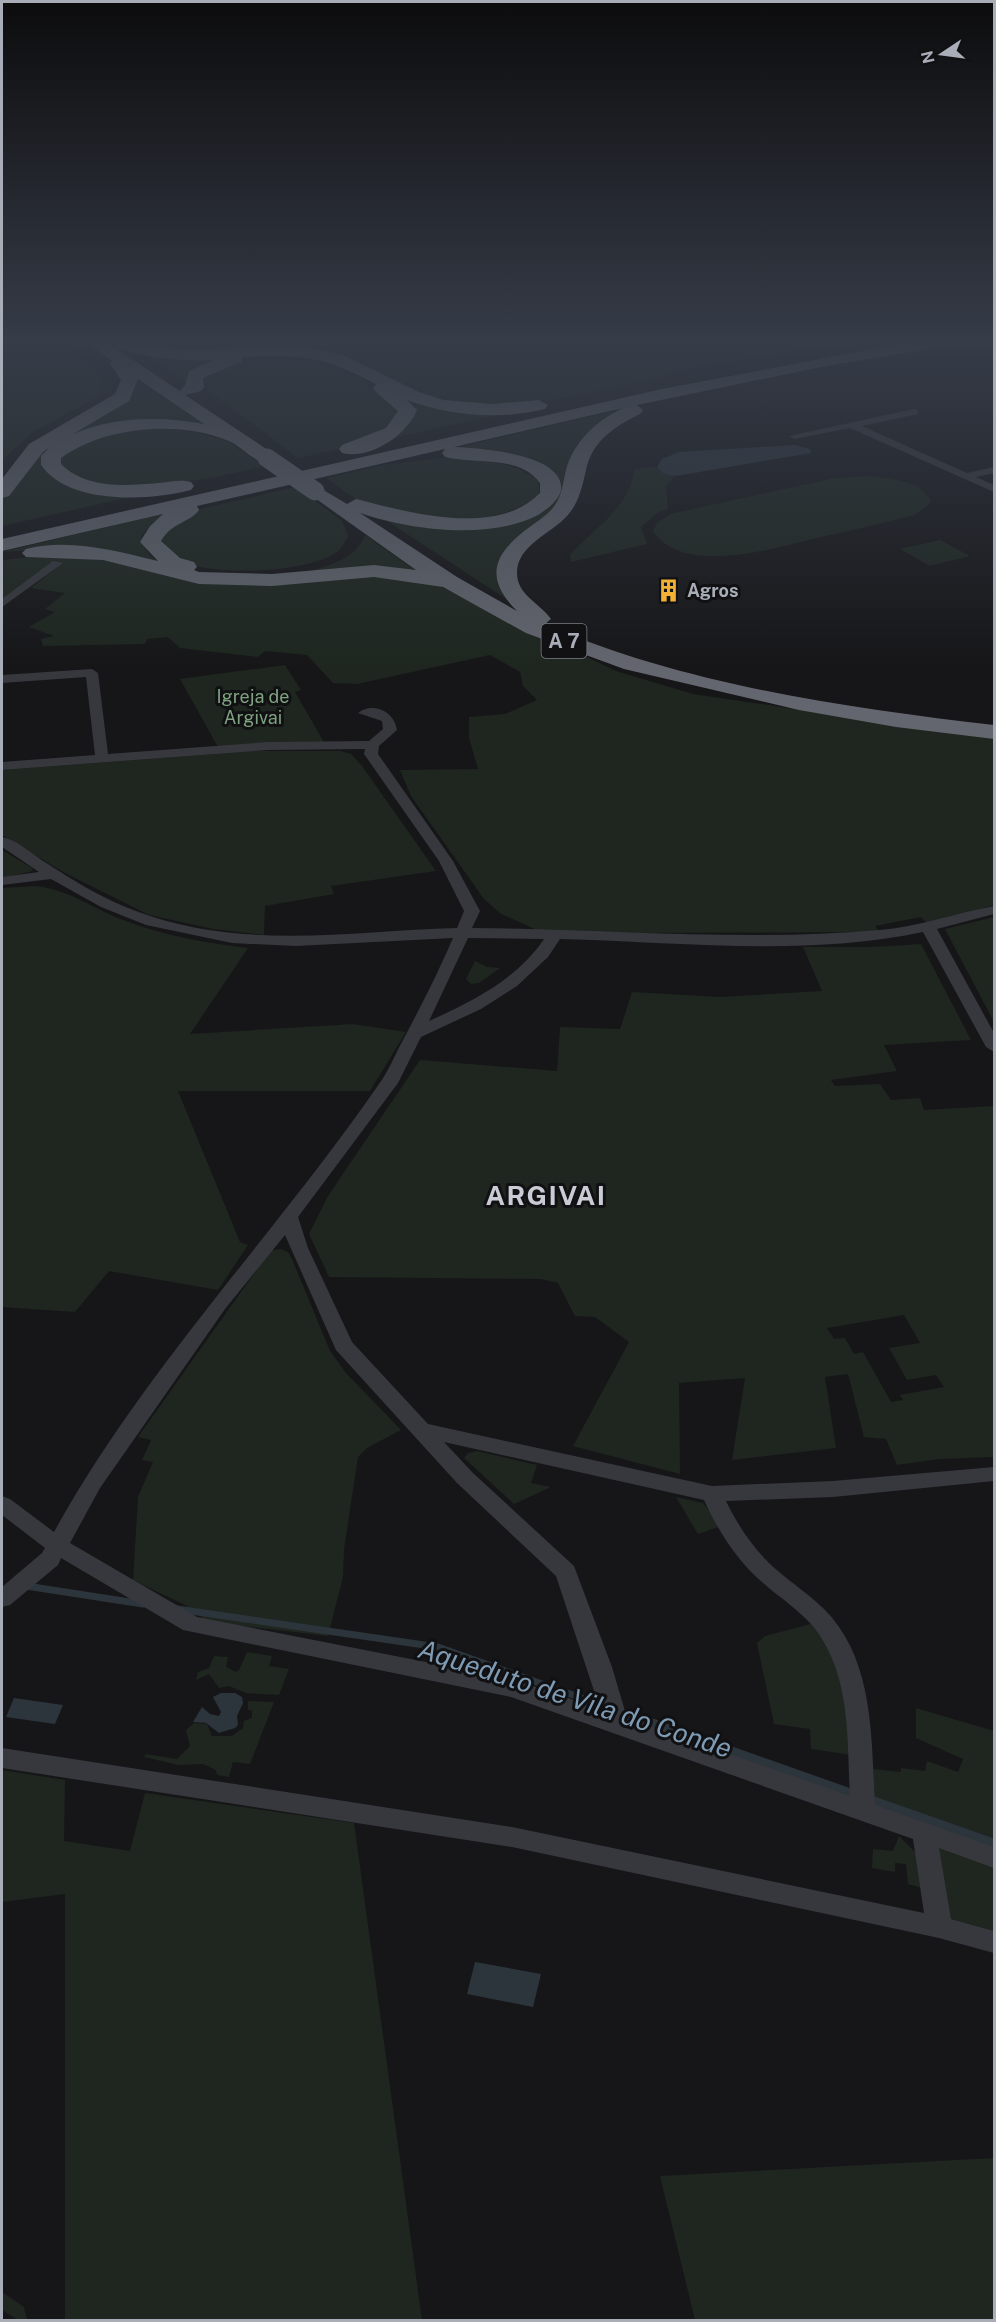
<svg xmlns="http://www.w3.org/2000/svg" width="996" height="2322" font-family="'Public Sans',sans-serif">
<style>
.green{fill:#1e261f;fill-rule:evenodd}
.water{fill:#2c353c}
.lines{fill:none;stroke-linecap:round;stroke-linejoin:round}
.stream-far1{stroke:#2c353c;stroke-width:7}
.stream{stroke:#2c353c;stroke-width:9}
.street{fill:#37383d;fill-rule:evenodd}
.highway{fill:#63666e;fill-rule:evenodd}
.highway-bridge{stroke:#63666e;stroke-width:19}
.labels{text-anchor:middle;stroke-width:6;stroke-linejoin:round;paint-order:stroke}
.far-poi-label{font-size:18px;font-weight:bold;fill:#a8adb8;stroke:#111113;text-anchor:start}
.far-park-label{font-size:18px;fill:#7fa381;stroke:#111113}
.shield{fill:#111113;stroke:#7b7e86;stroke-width:1.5}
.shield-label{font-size:20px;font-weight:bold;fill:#a8adb8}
.district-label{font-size:27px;font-weight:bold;letter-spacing:1.5px;fill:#c9ccd4;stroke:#111113}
.near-water-label{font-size:27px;font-style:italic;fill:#7f9bb3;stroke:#111113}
</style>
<rect width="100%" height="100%" fill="#161618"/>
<g class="green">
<path d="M2 344H63L95 370 102 384 99 396 33 432 2 460Z"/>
<path d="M138 344 189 348 323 344H835L667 372 666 376 561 399 494 406 439 401 336 355 186 352Z"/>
<path d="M143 352 252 354C233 358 192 361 186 382Z"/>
<path d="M280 358 330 366 349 375 395 404 399 416C376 445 332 450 298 458L208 390 202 379C220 357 254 359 280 358Z"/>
<path d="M134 377 206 426 143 423 42 458V468C68 495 108 491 143 494L2 526V496L43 448 127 399 135 387Z"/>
<path d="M398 395 514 411 390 439C402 431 413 427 413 412Z"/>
<path d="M632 407 593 428 577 444 557 506 510 548 514 604 384 519 467 526 547 505 540 468 467 451H442Z"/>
<path d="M160 428 194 432 227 441 264 466C222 476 101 505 66 472 63 469 61 463 59 460 83 432 126 431 160 428Z"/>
<path d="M452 457C485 459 510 462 538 480L539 495C492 531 418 523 366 504 352 499 339 486 327 478L382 465Z"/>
<path d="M657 467 664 474 675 476 666 486 668 509 657 513 641 527 647 544 571 562 570 555C595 527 628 510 635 469Z"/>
<path d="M872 476C891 479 923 481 931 502L915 515C884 523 853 530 821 537 777 547 684 578 653 531L657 523 670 514 835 478Z"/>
<path d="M296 487 341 520 349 536C345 541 342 548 338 551 310 574 198 579 170 555 167 552 164 543 161 539L171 523 192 511Z"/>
<path d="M167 513 152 523 142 535C144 555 154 560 171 568L60 548 2 552Z"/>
<path d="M365 535 420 574 306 572C330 565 356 559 365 535Z"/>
<path d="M940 540 970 556 930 566 900 549Z"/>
<path d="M47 555 112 561 173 576H381L435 584 616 671 693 694 994 738V905L928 924 921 917 875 926 879 932 586 933 537 930 501 914 484 899 411 796 400 770 478 769 469 738V717L505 714 537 700 523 686 520 672 490 655 357 684 333 683 307 655 265 651 258 657 180 648 168 637 147 639 145 644 43 646 41 639 54 636 29 627 55 612 45 609 65 593 31 588 57 567H46L2 600V560Z"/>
<path d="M285 665 301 690 295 692 324 742 218 747 180 679Z"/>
<path d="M255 751H341L351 754 362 766 436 871 331 886 334 894 265 906 264 935 213 929 149 915 63 872 2 835V770Z"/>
<path d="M2 850 32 868 33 871 2 878Z"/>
<path d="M36 886C74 891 92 909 126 921 165 936 206 943 248 948L190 1034 353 1024 406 1032 370 1091H178L240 1242 248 1245 218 1290 109 1271 75 1312 2 1307V888Z"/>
<path d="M994 917V1022L945 929Z"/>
<path d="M921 944 971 1040 884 1045 897 1071 831 1080 835 1086 880 1084 891 1100 920 1098 924 1110 994 1106V1457L939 1459 897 1465 886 1439 864 1437 848 1374 825 1377 836 1448 732 1460 745 1378 679 1383 680 1474 573 1446 629 1342 595 1317 575 1316 558 1283 541 1279 329 1277 309 1234 328 1196 420 1060 557 1071 560 1027 620 1029 632 992 720 997 822 991 803 947H871ZM904 1315 920 1343 889 1348 907 1380 936 1375 944 1387 900 1395 903 1400 891 1402 863 1352 854 1354 845 1338 834 1339 827 1328Z"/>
<path d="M475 961 487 967 500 968 479 983 471 984 466 979Z"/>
<path d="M280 1249 288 1252 292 1259 330 1351 346 1373 401 1430 367 1448 358 1457 344 1549 343 1577 328 1636 208 1622 187 1606 133 1580 138 1497 153 1462 142 1460 151 1440 138 1437 270 1251Z"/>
<path d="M477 1451 537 1465 531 1483 551 1487 514 1504 464 1458 468 1453Z"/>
<path d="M676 1497 703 1503 721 1526 698 1534Z"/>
<path d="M811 1624 830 1648 843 1689 851 1755 811 1749 810 1729 774 1724 757 1643 765 1636Z"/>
<path d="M247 1652 272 1656 269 1666 289 1669 279 1695 246 1693 229 1686 219 1688 209 1674 196 1680 198 1672 209 1668 214 1656 228 1657 226 1667 236 1672 239 1670Z"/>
<path d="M248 1701 274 1702 250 1764 233 1762 229 1777 217 1775 216 1770 203 1764 178 1765 144 1757 146 1754 177 1759 190 1746 186 1730 194 1723 207 1724 212 1736H232L243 1728 244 1721 252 1718V1711L248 1710Z"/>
<path d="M916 1708 994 1731V1838L871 1796 873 1769 901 1772V1768L925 1771 927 1761 958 1772 963 1759 916 1738Z"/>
<path d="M2 1770 65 1780 64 1841 130 1851 145 1793 354 1823 422 2320H65V1894L2 1902Z"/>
<path d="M899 1836 920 1857 928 1890 908 1884 906 1864 895 1863V1872L872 1868 873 1849 893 1851Z"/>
<path d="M940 1843 994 1862V1931L951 1919 944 1914 936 1844Z"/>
<path d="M994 2158V2320H695L660 2176Z"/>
<path d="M2 2292 24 2307 27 2320H18L2 2310Z"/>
</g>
<g class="water">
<path d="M795 445 810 449 811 453 676 476 664 474 657 467 662 459 679 452Z"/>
<path d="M235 1693 242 1697 243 1703 237 1716 238 1725 235 1728 219 1733 206 1723 193 1722 202 1707 210 1714 219 1716 221 1712 213 1697 221 1693Z"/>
<path d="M14 1698 63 1705 55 1724 6 1717Z"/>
<path d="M475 1962 541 1974 533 2007 467 1994Z"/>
</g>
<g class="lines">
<g class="stream-far1">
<path d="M26 1586 143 1604"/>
<path d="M177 1609 438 1647 604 1706"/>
<path d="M619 1711 645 1720"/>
</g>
<g class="stream">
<path d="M641 1719 856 1795"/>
<path d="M868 1799 994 1843"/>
</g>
<g class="street">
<path d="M914 409 918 410V414L862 426 967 473 994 467V473L976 477 994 485V492L850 428 794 439 789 436Z"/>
<path d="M53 561 63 563 2 607V599Z"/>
<path d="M92 669 98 673 108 754 268 742 369 741 383 729 382 721 358 713C373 701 395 712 397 730L379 746 378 754 453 861 480 911 472 928C608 929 744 942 879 930 918 927 956 913 994 906V914L937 929 994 1033V1052L986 1047 923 932C805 957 679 942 560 939L548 957 517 986 481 1009 421 1037 398 1083 298 1217 308 1248 352 1342 428 1424 712 1486 833 1481 994 1467V1481L833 1497 726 1501C738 1526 756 1553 778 1571 793 1584 810 1595 824 1609 875 1660 871 1739 875 1805L994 1847V1868L939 1848 951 1919 994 1931V1953L939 1938 512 1847 2 1768V1748L512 1827 924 1913 913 1839 511 1697 183 1630 61 1558 58 1565 10 1605 2 1607V1587L42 1553 45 1548 2 1515V1496L10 1499 54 1532C144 1369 274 1236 379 1084 389 1071 395 1054 403 1040 421 1006 438 973 453 938L296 946 232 943 146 925 101 907 51 879 2 885V877L39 872 2 847V837C18 840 34 856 48 864 76 882 105 900 136 911 240 951 350 931 457 928L464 911 439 861 364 754 365 749 268 750 2 770V762L95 755 86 677 2 683V675ZM468 938 544 939C517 979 473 1001 429 1021ZM285 1235 336 1350 457 1483 556 1576 600 1709 513 1679 197 1617 70 1543 100 1488 225 1309ZM444 1442 704 1500C717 1529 737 1561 762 1582 782 1600 808 1615 822 1639 851 1686 847 1744 850 1796L627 1718 612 1667 574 1566 473 1473Z"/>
</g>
<g class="highway">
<path d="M90 344H109L180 391 185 385 189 371 213 360C179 361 149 358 117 348L115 344 191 350 262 346 309 347 343 355 419 392 443 400 492 404 539 400 548 405 545 409C500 420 450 416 407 400L417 410C407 435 370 460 342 453L339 449 342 445 386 428 398 411 376 392 373 388 376 384C326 357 299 353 243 357L241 362 203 378 204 387 201 391 185 395 274 454 277 458 274 462C256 467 245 448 229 441 180 420 104 426 61 458V464C86 489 125 486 158 483 169 482 180 479 191 482L194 486 191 490C149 501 69 505 41 465V456L50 447 43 452 9 496 2 498V479L29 444 115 394 121 380 110 364 112 361ZM138 379 204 424C161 416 114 416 73 434L129 401Z"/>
<path d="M899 344H936L928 349 826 366 637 405 643 410 640 414C615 426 592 441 586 470 582 487 579 503 567 516 551 534 517 545 517 573 517 595 540 603 551 619L545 624C680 684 847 708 994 725V739L896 727 799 710 624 669 526 633 443 587 374 577 272 586 199 584 103 560 26 557 22 553 26 549C70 538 115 551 158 561L140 542 150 526 163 514 2 551V539L662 389ZM623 408C596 421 574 441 566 470 563 482 562 495 555 505 549 514 539 520 531 526 495 552 482 576 517 611L457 577 360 513C409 530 488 540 536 516 545 511 559 501 561 490 565 453 476 448 454 447ZM445 449 442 453 445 457C476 465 518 454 540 483V493C496 538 408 512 356 499L347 504 315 485 308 487 305 491 416 570 374 565 272 574 199 572 194 570 197 567 194 562 180 558 161 541C172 522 191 522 199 510L197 506Z"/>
</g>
<path class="highway-bridge" d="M267 458 315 491"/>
</g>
<linearGradient id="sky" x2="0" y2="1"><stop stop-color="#0c0c0d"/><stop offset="0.51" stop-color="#363c48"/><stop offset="1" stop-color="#363c48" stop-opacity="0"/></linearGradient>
<rect width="996" height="669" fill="url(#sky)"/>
<defs>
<symbol id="building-bare" viewBox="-9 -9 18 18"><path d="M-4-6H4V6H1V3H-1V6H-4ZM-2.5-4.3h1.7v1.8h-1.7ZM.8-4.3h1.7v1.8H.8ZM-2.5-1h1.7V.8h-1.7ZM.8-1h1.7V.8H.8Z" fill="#f2b134" stroke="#111113" stroke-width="2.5" paint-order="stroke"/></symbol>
</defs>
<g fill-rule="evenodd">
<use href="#building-bare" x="652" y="574" width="33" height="33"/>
</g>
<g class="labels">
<g class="far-poi-label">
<text x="687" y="597">Agros</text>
</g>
<g class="far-park-label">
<text x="253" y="703">Igreja de<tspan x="253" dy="21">Argivai</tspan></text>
</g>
<rect class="shield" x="541.5" y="624" width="45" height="34" rx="4.5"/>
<g class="shield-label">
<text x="564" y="648">A 7</text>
</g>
<g class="district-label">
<text x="546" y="1205">ARGIVAI</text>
</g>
<g class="near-water-label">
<text transform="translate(575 1699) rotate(18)" y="9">Aqueduto de Vila do Conde</text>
</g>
</g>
<rect width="996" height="2322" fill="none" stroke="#a8adb8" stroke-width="6"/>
<g transform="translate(942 54) rotate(257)" stroke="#111113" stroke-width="4.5" paint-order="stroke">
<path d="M0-4.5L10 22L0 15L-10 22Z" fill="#a8adb8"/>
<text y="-9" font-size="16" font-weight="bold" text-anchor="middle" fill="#a8adb8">N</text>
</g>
</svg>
